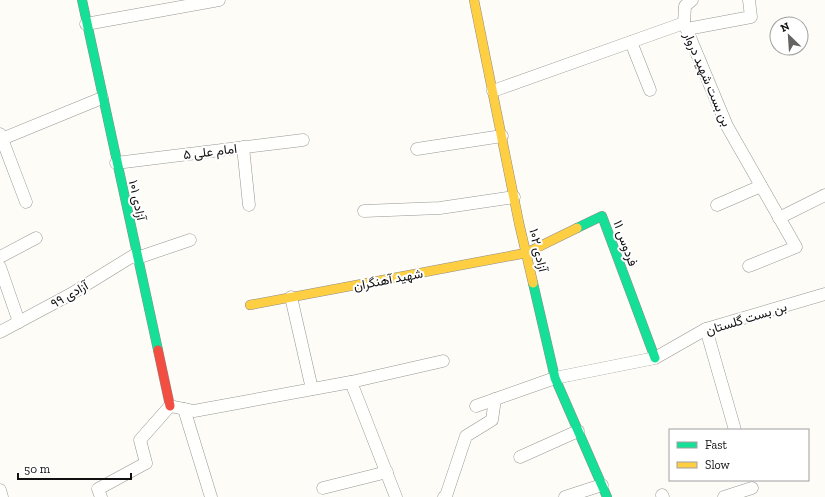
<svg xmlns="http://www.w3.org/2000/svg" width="825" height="497" font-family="'Zilla Slab',Vazirmatn,serif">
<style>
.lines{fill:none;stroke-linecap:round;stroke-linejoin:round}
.street-casing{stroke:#979795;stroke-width:13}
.fast-casing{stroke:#8e8d8b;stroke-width:10}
.slow-casing{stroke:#8e8d8b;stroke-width:10}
.jam-casing{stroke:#8e8d8b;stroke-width:10}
.street{stroke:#fffffe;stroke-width:12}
.fast{stroke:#16e098;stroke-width:9}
.slow{stroke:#ffcf43;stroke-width:9}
.jam{stroke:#f24e42;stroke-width:9}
.labels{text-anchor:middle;stroke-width:4;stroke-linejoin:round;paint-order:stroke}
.street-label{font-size:13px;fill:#111;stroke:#fff}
</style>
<rect width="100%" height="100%" fill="#fdfcf7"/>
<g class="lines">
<defs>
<g id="street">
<path d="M692 0 685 6 684 23 727 126 796 247 749 266"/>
<path d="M86 24 219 0"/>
<path d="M687 29 751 17 749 0"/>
<path d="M631 42 650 90"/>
<path d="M493 91 684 23"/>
<path d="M0 134 2 139 102 98"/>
<path d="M2 139 26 202"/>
<path d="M243 147 249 205"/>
<path d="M417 149 502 136"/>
<path d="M116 163 303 140"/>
<path d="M717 205 761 186"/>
<path d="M364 211 440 208 514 197"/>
<path d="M779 218 825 195"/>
<path d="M0 257 36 238"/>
<path d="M137 258 190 240"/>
<path d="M0 267 19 322"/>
<path d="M291 297 312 389"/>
<path d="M706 329 735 430"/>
<path d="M0 332 71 294 136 254"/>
<path d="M351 382 396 497"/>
<path d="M476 406 555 378 655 358 706 329 825 294"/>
<path d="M184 409 211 497"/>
<path d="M520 457 578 431"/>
<path d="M323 488 387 472"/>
<path d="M0 490 2 497"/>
<path d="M662 495 663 497"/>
<path d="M101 497 98 489 146 463 140 440 170 406 194 411 351 382 443 361"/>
<path d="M444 497 446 496 466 436 492 420 495 399"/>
<path d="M565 497 602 485"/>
<path d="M724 497 752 488"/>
</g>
<g id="fast">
<path d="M82 0 158 350"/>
<path d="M577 228 602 216 655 358"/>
<path d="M533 283 555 378 607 497"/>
</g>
<g id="slow">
<path d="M474 0 519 223 533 283"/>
<path d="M250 305 526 253 577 228"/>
</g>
<path id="jam" d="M158 350 170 406"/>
</defs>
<use href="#street" class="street-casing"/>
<use href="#fast" class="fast-casing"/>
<use href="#slow" class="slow-casing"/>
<use href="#jam" class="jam-casing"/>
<use href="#street" class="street"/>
<use href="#fast" class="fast"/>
<use href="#slow" class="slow"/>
<use href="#jam" class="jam"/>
</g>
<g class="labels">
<g class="street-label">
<text transform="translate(708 79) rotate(67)" y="5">بن بست شهید دروار</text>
<text transform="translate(210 151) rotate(-7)" y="5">امام علی ۵</text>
<text transform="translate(138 200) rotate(78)" y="5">آزادی ۱۰۱</text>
<text transform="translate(626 243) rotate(70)" y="5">فردوس ۱۱</text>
<text transform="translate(539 250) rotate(77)" y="5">آزادی ۱۰۲</text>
<text transform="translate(388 279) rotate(-11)" y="5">شهید آهنگران</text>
<text transform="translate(69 294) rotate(-30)" y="5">آزادی ٩٩</text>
<text transform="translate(746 318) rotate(-17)" y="5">بن بست گلستان</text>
</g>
</g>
<rect x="669" y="429" width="140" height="52" fill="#ffffff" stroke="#a0a0a0"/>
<rect x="677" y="442" width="20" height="6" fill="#16e098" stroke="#a0a0a0"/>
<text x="705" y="449" font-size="12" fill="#111111">Fast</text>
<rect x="677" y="462" width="20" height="6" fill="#ffcf43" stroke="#a0a0a0"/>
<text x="705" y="469" font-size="12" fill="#111111">Slow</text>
<g transform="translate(789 36) rotate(335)"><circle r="19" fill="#ffffff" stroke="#a0a0a0"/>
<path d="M0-3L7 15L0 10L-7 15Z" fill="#646362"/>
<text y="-6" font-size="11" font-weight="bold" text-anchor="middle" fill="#111111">N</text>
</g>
<path d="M18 473v6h113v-6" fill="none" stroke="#111111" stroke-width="2"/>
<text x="24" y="473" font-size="12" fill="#111111" stroke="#ffffff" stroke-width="3" paint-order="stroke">50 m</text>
</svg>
